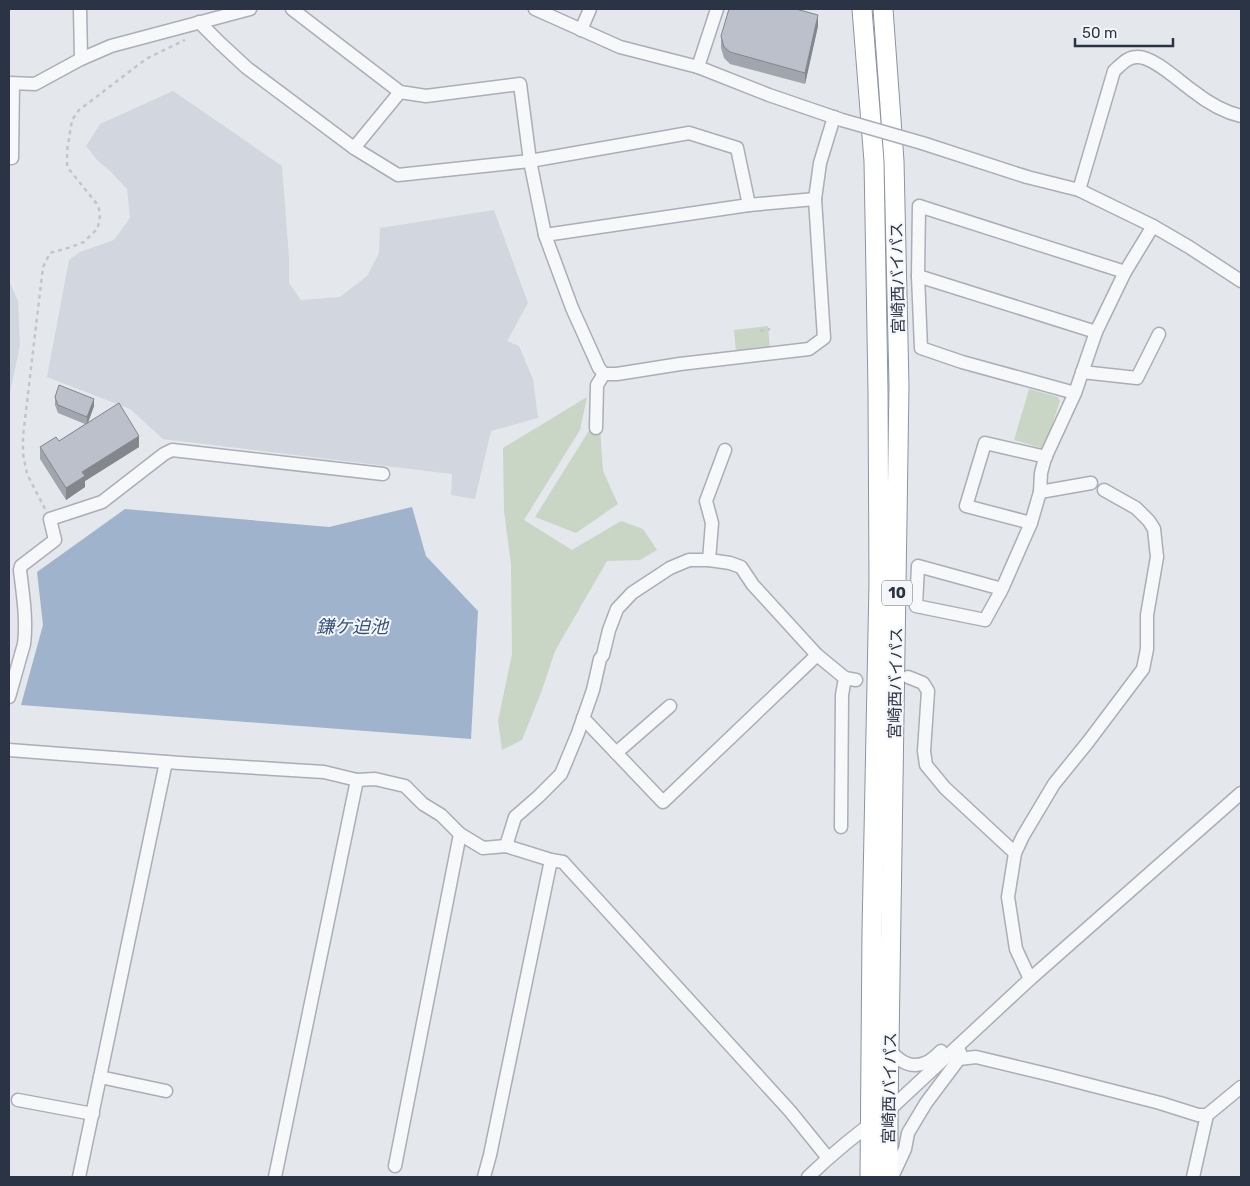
<svg xmlns="http://www.w3.org/2000/svg" width="1250" height="1186" font-family="Rubik,'Noto Sans JP',sans-serif">
<style>
.built{fill:#d2d6de}
.green{fill:#c9d6c5}
.water{fill:#9fb4cc}
.lines{fill:none;stroke-linecap:round;stroke-linejoin:round}
.minor-casing{stroke:#a9aeb7;stroke-width:15}
.highway-casing{stroke:#8b94a3;stroke-width:21}
.path{stroke:#c2c5cb;stroke-width:2.5;stroke-dasharray:4 4;stroke-linecap:butt}
.minor{stroke:#f7f8fa;stroke-width:12}
.highway{stroke:#fff;stroke-width:19}
.minor-bridge-casing{stroke:#a9aeb7;stroke-width:15;stroke-linecap:butt}
.minor-bridge{stroke:#f7f8fa;stroke-width:12}
.wall{fill:#a1a5ae}
.shaded-wall{fill:#83868d}
.building{fill:#bbc0ca;stroke:#83868d}
.labels{text-anchor:middle;stroke-width:4;stroke-linejoin:round;paint-order:stroke}
.shield{fill:#f4f6f9;stroke:#676e7b;stroke-width:1}
.shield-label{font-size:15px;font-weight:bold;fill:#2b3445}
.street-label{font-size:16px;fill:#2b3445;stroke:#f4f6f9}
.water-label{font-size:18px;font-style:italic;fill:#34527a;stroke:#f4f6f9}
</style>
<rect width="100%" height="100%" fill="#e4e7ec"/>
<g class="built">
<path d="M173 91 282 166 289 258V283L301 300 340 297 367 276 379 253 380 228 494 210 528 303 507 341 519 346 533 379 538 418 491 431 475 499 451 495 452 474 163 439 130 409 47 377 69 260 80 252 114 240 130 218 127 189 110 171 98 161 86 146 100 124Z"/>
<path d="M9 281 18 301 20 345 9 398Z"/>
</g>
<g class="green">
<path d="M768 326 770 349 736 353 734 330Z"/>
<path d="M1029 389 1058 397 1060 401 1045 447 1041 448 1014 440Z"/>
<path d="M587 397 580 430 524 520 572 550 621 521 643 529 657 550 640 560 607 561 555 651 542 690 522 740 502 750 498 721 512 654 511 564 504 511 503 448Z"/>
<path d="M600 427 603 471 618 504 576 533 535 517 590 429Z"/>
</g>
<path class="water" d="M412 507 426 556 478 611 471 739 21 705 43 625 37 572 125 509 329 527Z"/>
<g class="lines">
<defs>
<g id="minor">
<path d="M80 9 81 59"/>
<path d="M292 9 400 92 426 96 520 84 530 161 545 235 572 308 599 368 604 374H617L680 364 809 349 824 338 815 199 820 163 834 117"/>
<path d="M535 9 620 47 698 67 769 95 842 120"/>
<path d="M199 22 220 43 247 68 354 148 398 175 530 161 689 133 737 148 749 205"/>
<path d="M581 30 590 9"/>
<path d="M698 67 717 9"/>
<path d="M9 83 35 84 81 59 111 46 250 9"/>
<path d="M354 148 400 92"/>
<path d="M9 158H12L13 84"/>
<path d="M1027 177 1079 190 1153 226 1189 247 1241 281"/>
<path d="M1079 190 1114 71C1121 65 1127 57 1137 57 1153 56 1180 82 1193 91 1207 102 1224 112 1241 116"/>
<path d="M545 235 749 205 815 199"/>
<path d="M918 276 1096 332"/>
<path d="M1082 372 1137 378 1159 334"/>
<path d="M1075 393 962 362 921 348 918 276 919 206 1125 272"/>
<path d="M596 428 597 385 604 374"/>
<path d="M1040 492 1091 483"/>
<path d="M1031 523 966 506 985 443 1046 457"/>
<path d="M709 560 712 523 706 501 725 450"/>
<path d="M1002 589 918 566 916 606 985 620 1002 589 1031 523 1040 492 1041 473 1045 458 1075 393 1096 332 1125 272 1153 226"/>
<path d="M908 677 923 683 928 691 924 751 926 765 945 788 1015 853"/>
<path d="M9 697 24 644C27 620 23 595 20 570L21 566 55 540 50 519 102 502 164 454 172 450 383 474"/>
<path d="M583 718 663 802 817 655"/>
<path d="M9 750 180 763 324 772 357 780 375 779 405 786 423 804 441 815 460 834 483 848 506 846 551 860 563 862 790 1111 828 1158"/>
<path d="M616 753 670 706"/>
<path d="M841 827 842 695 845 678"/>
<path d="M506 846 515 817 538 797 561 774 578 733 593 690 600 659 603 655 609 630 617 609 632 593 670 568 689 560H709L730 563 741 567 753 585 765 598 817 655 845 678 856 680"/>
<path d="M1030 979 1016 949 1008 897 1015 853 1023 836 1054 784 1088 742 1143 669 1147 649V615L1157 557 1154 529 1149 521 1136 508 1104 490"/>
<path d="M890 1046V1051C900 1061 910 1069 925 1063 931 1061 937 1055 941 1051"/>
<path d="M959 1059 976 1057 1051 1075 1160 1103 1198 1115H1207"/>
<path d="M100 1077 166 1091"/>
<path d="M18 1100 93 1114"/>
<path d="M395 1166 460 834"/>
<path d="M79 1177 166 762"/>
<path d="M275 1177 357 780"/>
<path d="M484 1177 490 1155 551 860"/>
<path d="M808 1177C833 1153 860 1131 888 1111L1030 979 1241 793"/>
<path d="M892 1177 905 1149 908 1133 926 1103 959 1059 960 1052"/>
<path d="M1193 1177 1207 1115 1241 1087"/>
</g>
<g id="highway">
<path d="M862 9 874 161 878 390 879 583 872 932 870 1177"/>
<path d="M883 9 894 161 899 386 888 1111V1177"/>
</g>
</defs>
<use href="#minor" class="minor-casing"/>
<use href="#highway" class="highway-casing"/>
<g class="path">
<path d="M760 331 770 329"/>
<path d="M45 509 27 474 23 454V436L43 267 50 253 71 247 84 242 97 229 100 220 99 209 97 204 68 168 67 164V151L72 120 79 110 146 59 185 40"/>
</g>
<use href="#minor" class="minor"/>
<use href="#highway" class="highway"/>
<defs>
<path id="minor-bridge" d="M842 120 922 143 1027 177"/>
</defs>
<use href="#minor-bridge" class="minor-bridge-casing"/>
<use href="#minor-bridge" class="minor-bridge"/>
</g>
<g class="wall">
<path d="M818 26 805 84 730 64 724 58 721 48V36Z"/>
<path d="M55 397 94 406 88 423 139 447 85 481V487L66 500 40 459V447L59 441 85 424 58 413 55 405Z"/>
</g>
<g class="shaded-wall">
<path d="M818 15V26L805 84V73Z"/>
<path d="M94 399V406L87 425V417Z"/>
<path d="M139 436V447L85 481V487L66 500V488L82 472Z"/>
</g>
<g class="building">
<path d="M729 9H796L818 15 805 73 730 52 724 47 721 36Z"/>
<path d="M59 385 94 399 87 417 58 405 55 397Z"/>
<path d="M119 403 139 436 82 472 85 476 66 488 40 447 56 437 59 441Z"/>
</g>
<g class="labels">
<rect class="shield" x="882" y="580.5" width="30" height="25" rx="4"/>
<g class="shield-label">
<text x="897" y="598">10</text>
</g>
<g class="street-label">
<text transform="translate(897 278) rotate(-91)" y="6">宮崎西バイパス</text>
<text transform="translate(895 683) rotate(-89)" y="6">宮崎西バイパス</text>
<text transform="translate(889 1088) rotate(-89)" y="6">宮崎西バイパス</text>
</g>
<g class="water-label">
<text x="352" y="633">鎌ケ迫池</text>
</g>
</g>
<rect width="1250" height="1186" fill="none" stroke="#2b3445" stroke-width="20"/>
<path d="M1075 38v8h98v-8" fill="none" stroke="#2b3445" stroke-width="2.5"/>
<text x="1082" y="38" font-size="15" fill="#2b3445" stroke="#f4f6f9" stroke-width="4" paint-order="stroke">50 m</text>
</svg>
